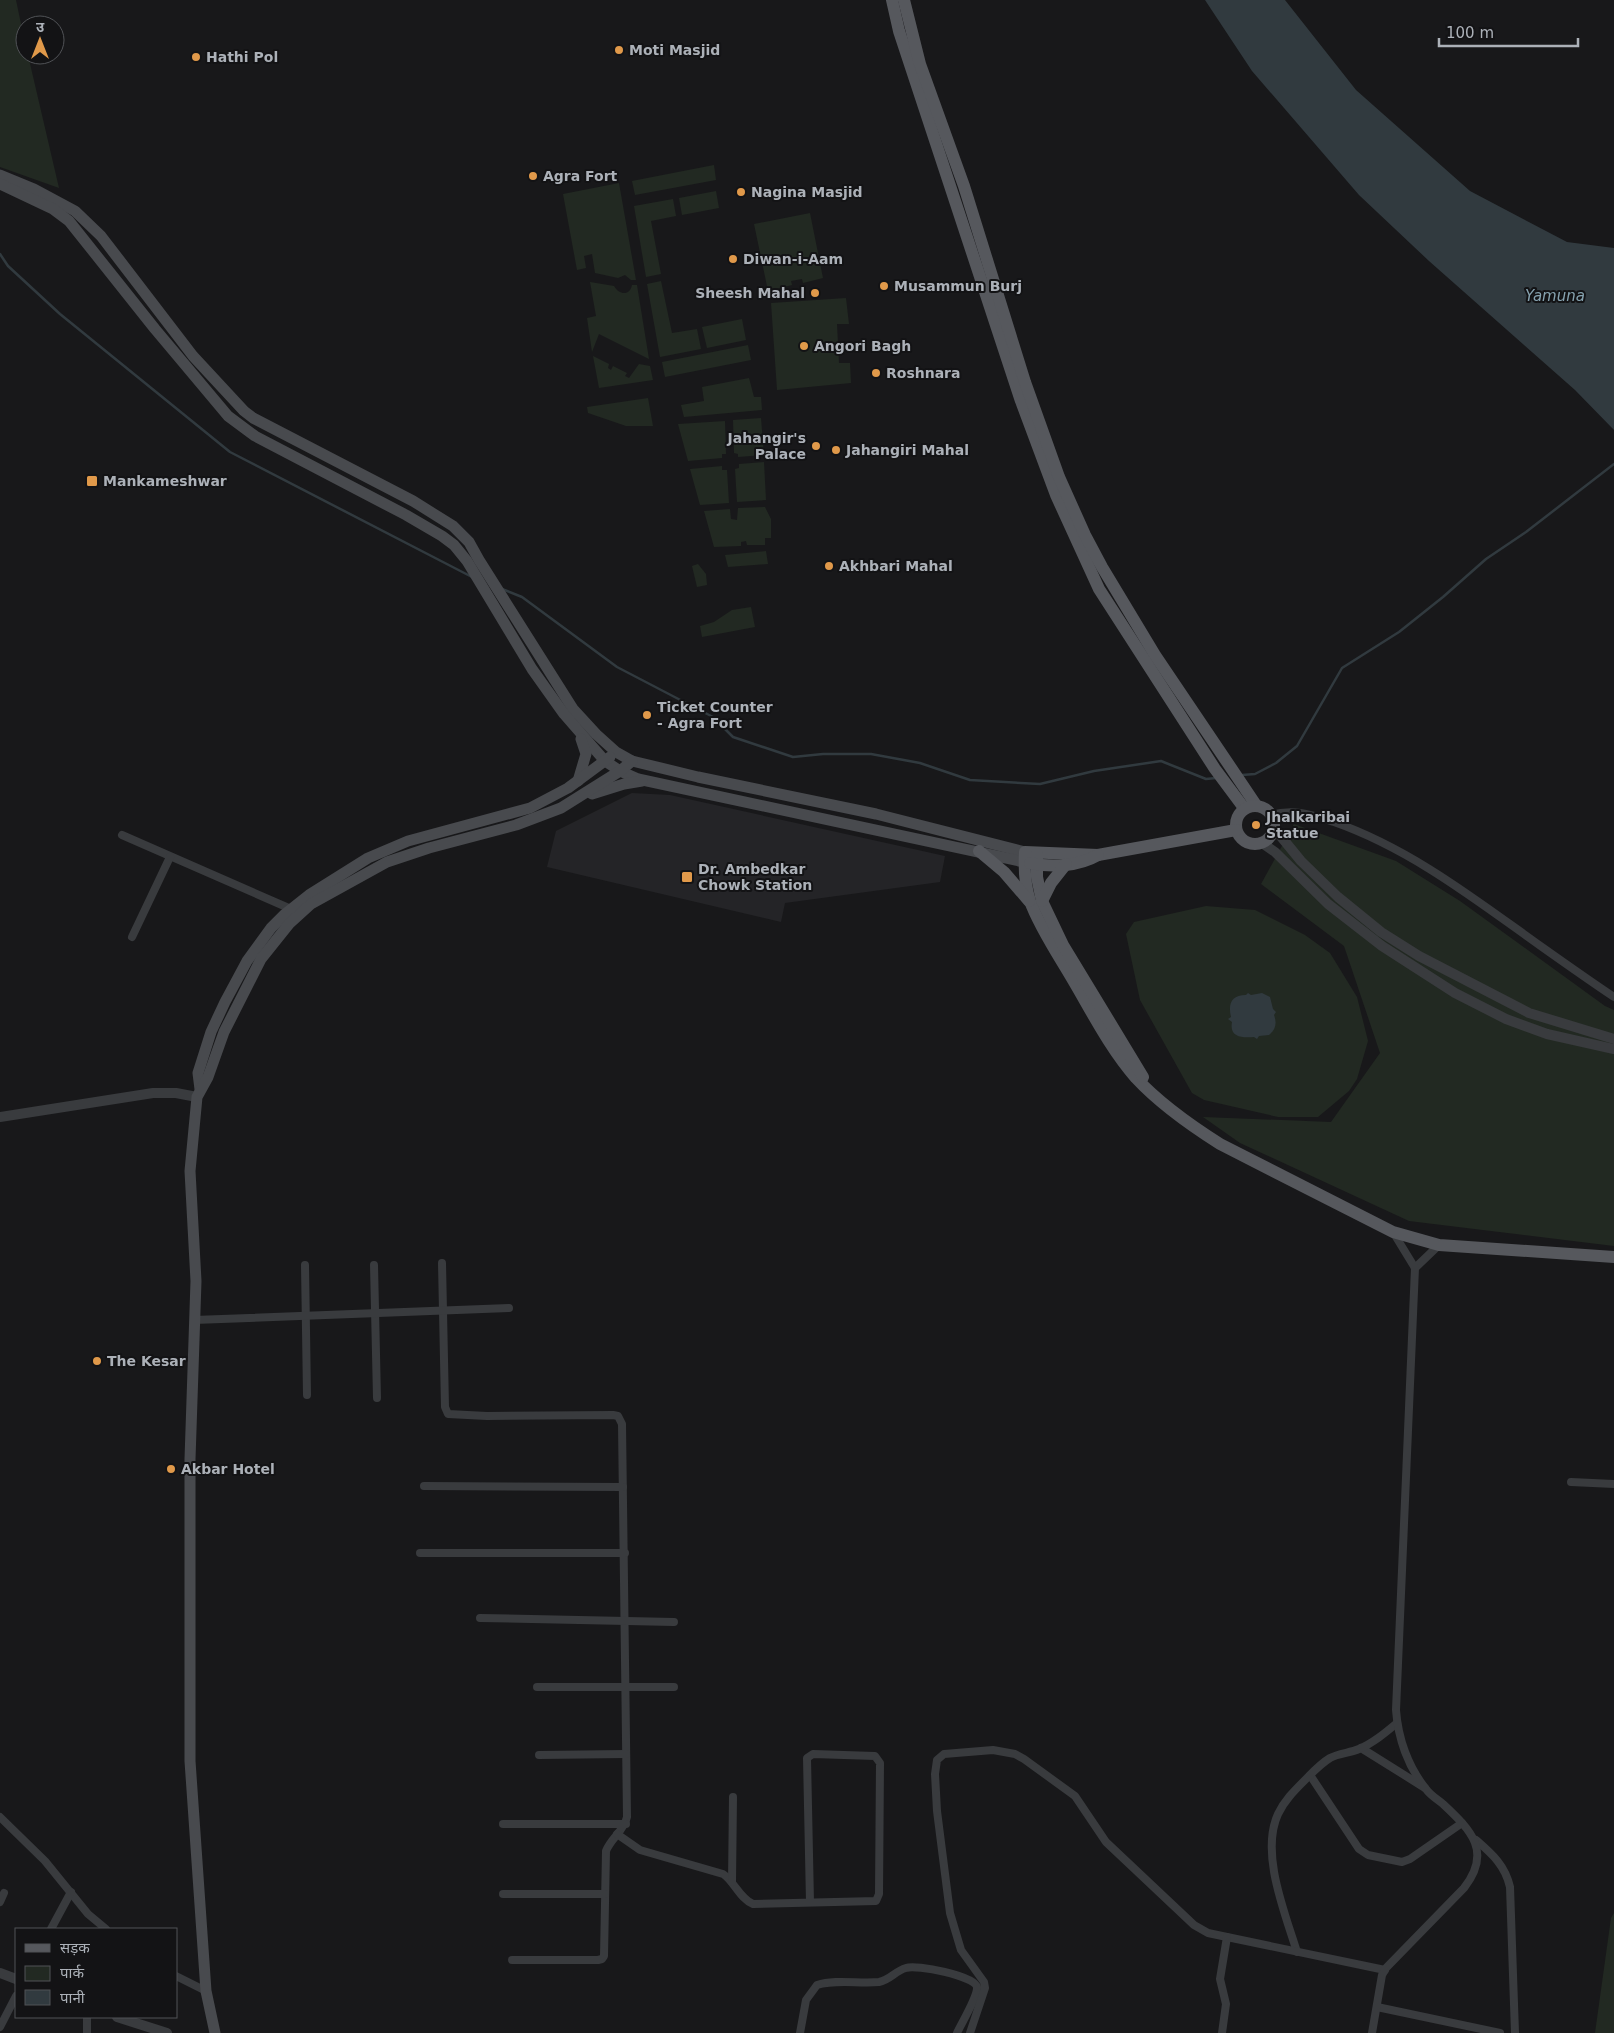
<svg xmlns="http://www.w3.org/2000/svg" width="1614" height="2033" font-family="'DejaVu Sans','Noto Sans Devanagari',sans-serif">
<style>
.built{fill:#242427}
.green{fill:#222922}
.water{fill:#313a3f}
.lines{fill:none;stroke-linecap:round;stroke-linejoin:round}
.stream{stroke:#313a3f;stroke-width:2.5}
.minor{stroke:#393b3e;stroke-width:8}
.tertiary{stroke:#393b3e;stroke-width:10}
.secondary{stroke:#484a4e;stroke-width:11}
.primary{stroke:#56585d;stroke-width:12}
.poi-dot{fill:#e0994a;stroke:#131315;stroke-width:2}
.labels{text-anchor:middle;stroke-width:4;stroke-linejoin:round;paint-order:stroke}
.poi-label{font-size:14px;font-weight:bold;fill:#acb1b8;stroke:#131315;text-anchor:start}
.water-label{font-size:15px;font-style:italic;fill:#86a2af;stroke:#131315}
</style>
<rect width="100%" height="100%" fill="#18181a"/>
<path class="built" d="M632 793 670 795 945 856 940 882 785 903 781 922 547 867 556 831Z"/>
<g class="green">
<path d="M0 0H16L25 43V55H28L59 188 0 167Z"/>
<path d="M714 165 716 180 635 195 632 181Z"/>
<path d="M619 183 636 280H631L625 275 618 278 595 273 592 254 584 256 586 268 577 270 563 194Z"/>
<path d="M716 191 719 208 682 215 679 198Z"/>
<path d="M673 199 676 216 651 221 661 274 646 277 634 206Z"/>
<path d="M810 213 823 278 803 283 802 279 791 281 792 285 768 291 754 224Z"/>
<path d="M661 281 672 333 697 329 701 349 660 357 647 284Z"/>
<path d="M590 282 614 286C619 295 630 296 632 285H637L649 359 599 334 592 352 587 318 596 316Z"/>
<path d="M846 298 849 324H837L839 363H850L851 383 777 390 771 303Z"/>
<path d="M742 319 746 340 707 348 702 327Z"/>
<path d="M748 345 751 360 665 377 662 362Z"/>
<path d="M593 356 609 364 608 368 611 370 613 366 627 373 625 376 629 378 639 364 650 366 653 380 599 388Z"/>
<path d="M749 378 754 397H761L762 410 684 417 681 405 704 401 702 387Z"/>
<path d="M648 398 653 426H626L588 413 587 407Z"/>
<path d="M761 418 764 455 738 457V454L734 453 733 420Z"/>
<path d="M725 421 726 454H722V458L688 461 678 424Z"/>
<path d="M764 462 766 500 737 502 735 469 739 468V464Z"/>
<path d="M722 466V470H727L729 503 700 505 690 469Z"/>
<path d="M765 507 771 519V538H765V545H747L746 541 741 542V546L714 547 704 511 730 509 731 519 737 520 738 508Z"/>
<path d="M766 551 768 564 728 567 725 555Z"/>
<path d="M698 564 706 574 707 585 697 587 692 566Z"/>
<path d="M751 607 755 627 702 637 700 626 714 622 732 610Z"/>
<path d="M1294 824 1396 861 1460 901 1605 1006 1614 1010V1246L1409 1221 1240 1143 1203 1117 1331 1122 1380 1053 1344 946 1261 884Z"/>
<path d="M1206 906 1255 910 1305 935 1330 953 1357 997 1368 1041 1357 1079 1349 1091 1318 1117H1278L1204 1100 1192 1093 1140 1000 1126 934 1134 922Z"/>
<path d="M1614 1913V2033H1595L1611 1918Z"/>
</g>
<g class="water">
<path d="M1205 0H1285L1356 90 1470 191 1567 242 1614 248V430L1575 390 1429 261 1359 195 1252 71Z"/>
<path d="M1248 993 1251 995 1262 993 1270 997 1273 1009 1276 1012 1274 1015C1277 1023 1276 1029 1269 1035L1259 1036 1257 1039 1254 1037C1243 1038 1229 1038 1232 1022L1228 1019 1231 1017C1228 1004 1231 995 1246 995Z"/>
</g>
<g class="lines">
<g class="stream">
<path d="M0 254 8 266 60 314 230 452 472 577"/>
<path d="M502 589 522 597 617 667 713 717 733 737 793 757 823 754H871L920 763 970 780 1040 784 1094 771 1161 761 1206 779 1216 778"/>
<path d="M1242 775 1255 774 1276 763 1297 746 1342 668 1399 632 1443 597 1486 559 1526 532 1614 464"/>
</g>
<g class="minor">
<path d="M1271 815C1294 808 1312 815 1334 822 1411 849 1476 900 1542 947 1566 964 1590 981 1614 997"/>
<path d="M122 835 291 909"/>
<path d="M132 937 170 857"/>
<path d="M442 1263 445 1407 448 1414 487 1416 613 1415 618 1416 622 1424 627 1817C624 1831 611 1838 606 1851L604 1956 602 1959 598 1960H512"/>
<path d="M305 1265 307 1395"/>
<path d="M374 1265 377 1398"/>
<path d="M1415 1268 1439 1245"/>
<path d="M194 1320 509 1308"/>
<path d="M1571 1482 1614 1484"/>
<path d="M424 1486 623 1487"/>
<path d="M420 1553H625"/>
<path d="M480 1618 674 1622"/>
<path d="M537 1687H674"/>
<path d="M1361 1748 1425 1788"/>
<path d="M539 1755 626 1754"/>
<path d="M1310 1775 1359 1849 1368 1855 1402 1862 1410 1859 1462 1823"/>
<path d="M0 1817 45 1861 88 1914 106 1929"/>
<path d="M503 1824H626"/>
<path d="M617 1834 640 1850 723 1874C734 1881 740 1899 753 1904L876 1901 879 1894 880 1763 875 1756 813 1754 807 1758 810 1902"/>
<path d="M1476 1840C1492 1854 1505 1865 1510 1887L1515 2033"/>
<path d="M732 1882 733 1797"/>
<path d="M503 1894H605"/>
<path d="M0 1902 4 1893"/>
<path d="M51 1929 71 1892"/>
<path d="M1297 1952C1285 1913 1260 1853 1278 1814 1284 1801 1294 1791 1304 1781 1312 1773 1320 1764 1330 1758 1339 1753 1350 1753 1359 1749 1373 1743 1385 1733 1397 1723"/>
<path d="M176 1976 206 1991"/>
<path d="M1377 2007 1500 2033"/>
<path d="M87 2017V2033"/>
<path d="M0 2027 16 1996"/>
<path d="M800 2033 806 2000 817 1985C836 1979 859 1984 879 1982 890 1980 895 1971 906 1968 916 1964 975 1976 977 1987 978 1996 961 2024 957 2033"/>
<path d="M970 2033 985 1988 984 1982 961 1950 950 1913 937 1811 935 1774 937 1760 944 1754 993 1750 1015 1754 1024 1759 1075 1796 1106 1842 1194 1925 1208 1933 1227 1937 1385 1970"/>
<path d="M1222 2033 1226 2004 1220 1979 1227 1937"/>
<path d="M1372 2033 1382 1975 1386 1968 1464 1888C1492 1852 1472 1831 1443 1804 1437 1799 1430 1795 1426 1789 1408 1767 1398 1738 1396 1710L1415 1268 1393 1232"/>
</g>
<g class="tertiary">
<path d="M1274 828 1301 861 1338 897 1381 932 1419 956 1529 1013 1614 1039"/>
<path d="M1262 843 1275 852 1328 904 1382 946 1455 993 1506 1019 1547 1034 1614 1049"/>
<path d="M0 1117 153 1093H176L197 1097"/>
<path d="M0 1973 16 1979"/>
<path d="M117 2017 167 2033"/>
</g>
<g class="secondary">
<path d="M0 175 34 189 75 211 101 236 193 356 244 411 253 418 413 501 453 526 469 542 479 560 573 709 596 734 616 752 632 761 698 777 876 814 1025 852"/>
<path d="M0 184 53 209 69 221 155 329 228 416 255 436 406 515 442 536 454 545 467 561 532 669 564 714 605 761 620 771 638 779 1024 862"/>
<path d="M578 781 586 754 581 739"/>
<path d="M592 794 624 784 642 781"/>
<path d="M200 1089 198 1073 211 1032 225 1002 247 961 271 928 285 914 309 895 368 858 408 841 530 808 568 788 610 757"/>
<path d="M215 2033 206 1991 190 1761V1459L196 1281 190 1171 197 1097 208 1077 224 1032 261 959 289 924 311 904 387 862 429 848 516 825 561 808 620 771 632 761"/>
</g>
<g class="primary">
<path d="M892 0 899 31 1021 401 1056 495 1099 589 1215 769 1244 808"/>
<path d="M904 0 920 64 964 186 1025 382 1059 477 1085 535 1102 567 1155 655 1256 805"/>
<circle cx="1255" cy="825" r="19"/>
<path d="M1236 830 1098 855 1025 852C1024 869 1025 886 1030 901 1039 926 1057 953 1070 975 1091 1010 1109 1047 1136 1078 1160 1104 1190 1125 1220 1144L1393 1232 1439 1245 1614 1257"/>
<path d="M979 851 1004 872 1029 901"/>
<path d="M1037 854V877L1042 901 1063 945 1143 1077"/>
<path d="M1030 863C1052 868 1079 866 1098 855"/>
<path d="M1042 901 1051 883 1066 864"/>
</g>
</g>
<g class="poi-dot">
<circle cx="619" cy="50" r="5"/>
<circle cx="196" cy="57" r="5"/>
<circle cx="533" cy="176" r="5"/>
<circle cx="741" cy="192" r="5"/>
<circle cx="733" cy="259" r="5"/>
<circle cx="884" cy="286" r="5"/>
<circle cx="815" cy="293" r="5"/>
<circle cx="804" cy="346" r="5"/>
<circle cx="876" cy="373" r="5"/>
<circle cx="816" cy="446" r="5"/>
<circle cx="836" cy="450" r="5"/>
<rect x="86" y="475" width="12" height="12" rx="2.5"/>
<circle cx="829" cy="566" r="5"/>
<circle cx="647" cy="715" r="5"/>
<circle cx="1256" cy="825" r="5"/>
<rect x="681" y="871" width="12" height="12" rx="2.5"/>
<circle cx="97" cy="1361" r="5"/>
<circle cx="171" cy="1469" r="5"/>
</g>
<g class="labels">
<g class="poi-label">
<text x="629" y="55">Moti Masjid</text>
<text x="206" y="62">Hathi Pol</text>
<text x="543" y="181">Agra Fort</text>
<text x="751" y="197">Nagina Masjid</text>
<text x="743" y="264">Diwan-i-Aam</text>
<text x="894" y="291">Musammun Burj</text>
<text x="805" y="298" text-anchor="end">Sheesh Mahal</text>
<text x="814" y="351">Angori Bagh</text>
<text x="886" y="378">Roshnara</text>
<text x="806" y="443" text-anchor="end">Jahangir's<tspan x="806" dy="16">Palace</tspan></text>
<text x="846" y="455">Jahangiri Mahal</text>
<text x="103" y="486">Mankameshwar</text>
<text x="839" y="571">Akhbari Mahal</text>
<text x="657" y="712">Ticket Counter<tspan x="657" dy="16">- Agra Fort</tspan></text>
<text x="1266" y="822">Jhalkaribai<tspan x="1266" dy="16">Statue</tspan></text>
<text x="698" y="874">Dr. Ambedkar<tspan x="698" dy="16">Chowk Station</tspan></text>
<text x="107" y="1366">The Kesar</text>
<text x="181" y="1474">Akbar Hotel</text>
</g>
<g class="water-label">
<text x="1555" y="301">Yamuna</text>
</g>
</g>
<rect x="15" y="1928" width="162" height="90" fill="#131315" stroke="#505256"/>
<rect x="25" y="1944" width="25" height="8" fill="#56585d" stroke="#505256"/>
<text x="60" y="1953" font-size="15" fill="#acb1b8">सड़क</text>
<rect x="25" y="1966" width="25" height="15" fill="#222922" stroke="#505256"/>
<text x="60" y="1978" font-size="15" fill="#acb1b8">पार्क</text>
<rect x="25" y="1990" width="25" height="15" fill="#313a3f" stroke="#505256"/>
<text x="60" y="2003" font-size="15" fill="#acb1b8">पानी</text>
<g transform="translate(40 40)"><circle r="24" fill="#131315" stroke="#505256"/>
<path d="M0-4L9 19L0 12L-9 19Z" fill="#e0994a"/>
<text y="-8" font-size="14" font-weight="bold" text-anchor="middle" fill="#acb1b8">उ</text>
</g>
<path d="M1439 38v8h139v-8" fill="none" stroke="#acb1b8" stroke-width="2.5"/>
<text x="1446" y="38" font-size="15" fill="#acb1b8" stroke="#131315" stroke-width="4" paint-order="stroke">100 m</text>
</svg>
